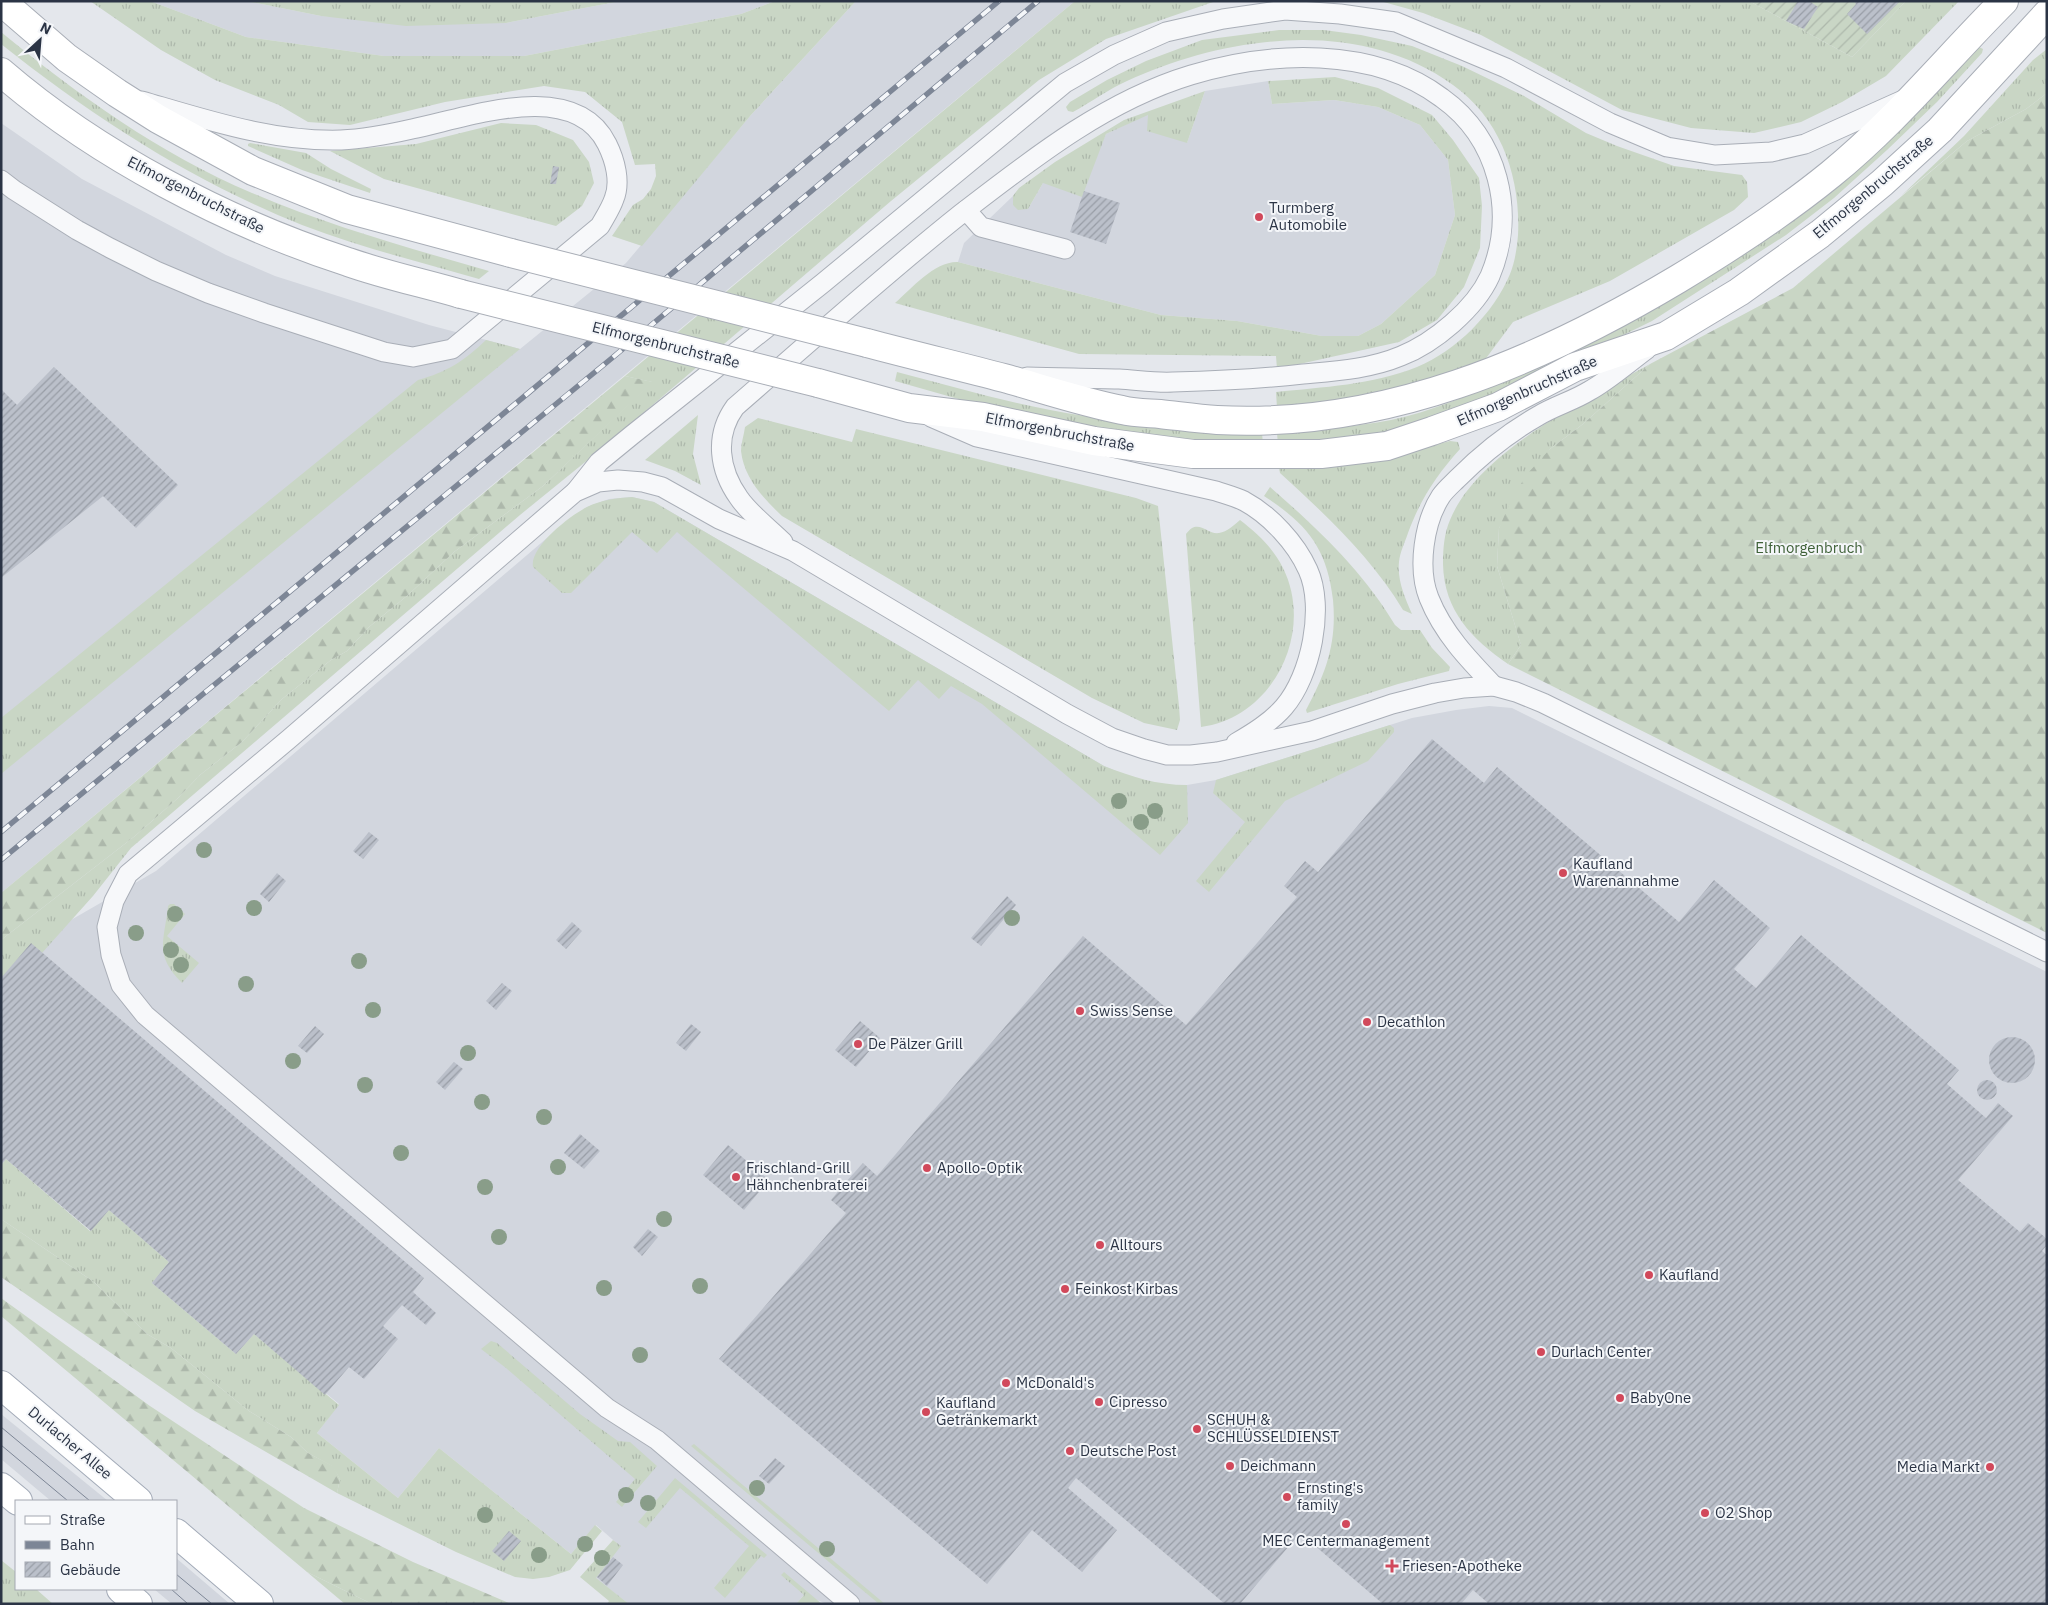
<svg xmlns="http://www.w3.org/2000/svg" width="2048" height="1605" font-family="'IBM Plex Sans',sans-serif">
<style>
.built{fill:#d2d6de}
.grass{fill:url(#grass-tufts)}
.forest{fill:url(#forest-firs)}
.garden{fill:url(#garden-furrows)}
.building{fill:url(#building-hatch)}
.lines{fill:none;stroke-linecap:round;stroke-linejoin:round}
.service-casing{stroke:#a9aeb7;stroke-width:21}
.secondary-casing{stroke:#a9aeb7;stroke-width:30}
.primary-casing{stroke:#a3abb8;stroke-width:30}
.service{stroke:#f7f8fa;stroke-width:19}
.secondary{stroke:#fff;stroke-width:28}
.primary{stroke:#fff;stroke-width:28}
.tram{stroke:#7d8696;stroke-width:1}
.rail-casing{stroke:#7d8696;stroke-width:5.5}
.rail{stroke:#f4f6f9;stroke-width:4;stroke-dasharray:11;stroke-linecap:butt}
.secondary-bridge-casing{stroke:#a9aeb7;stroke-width:30;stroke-linecap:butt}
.secondary-bridge{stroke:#fff;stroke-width:28}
.tree{fill:#899d89}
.poi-dot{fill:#d1495b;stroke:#f4f6f9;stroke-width:2}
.labels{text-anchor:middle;stroke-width:4;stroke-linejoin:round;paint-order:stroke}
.street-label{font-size:15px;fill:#2b3445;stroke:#f4f6f9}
.poi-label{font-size:15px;fill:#2b3445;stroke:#f4f6f9;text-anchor:start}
.park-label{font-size:15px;fill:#3f6138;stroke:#f4f6f9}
</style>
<defs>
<pattern id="grass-tufts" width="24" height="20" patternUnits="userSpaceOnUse" patternTransform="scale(1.25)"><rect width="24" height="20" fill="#c9d6c5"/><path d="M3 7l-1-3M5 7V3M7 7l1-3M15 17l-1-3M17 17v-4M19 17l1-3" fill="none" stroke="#adb8ab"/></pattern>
<pattern id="forest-firs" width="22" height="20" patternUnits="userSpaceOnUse" patternTransform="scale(1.25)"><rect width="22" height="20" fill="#c9d6c5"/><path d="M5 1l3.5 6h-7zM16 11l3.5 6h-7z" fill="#adb8ab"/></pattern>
<pattern id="garden-furrows" width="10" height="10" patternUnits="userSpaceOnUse" patternTransform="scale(1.25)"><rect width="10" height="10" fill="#c9d6c5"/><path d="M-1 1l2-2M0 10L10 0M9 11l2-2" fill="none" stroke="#adb8ab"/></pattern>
<pattern id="building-hatch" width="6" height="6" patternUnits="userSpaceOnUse" patternTransform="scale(1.25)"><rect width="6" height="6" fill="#bbc0ca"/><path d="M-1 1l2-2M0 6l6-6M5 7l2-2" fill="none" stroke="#989da6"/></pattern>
</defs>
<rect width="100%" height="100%" fill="#e4e7ec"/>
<g class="built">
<path d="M150 1H246L321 16 506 23 621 1H775L741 14 524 56H384L246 37Z"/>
<path d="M856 1H1075L1 893V123L82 179 226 255 275 276 429 325 520 349 626 263 751 115Z"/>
<path d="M1268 81 1272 104 1334 100 1378 107 1420 125 1448 160 1455 215 1435 275 1381 324 1358 336H1322L1237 321 1161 315 958 262 964 243 1013 196V205L1028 209 1043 183 1098 151 1106 134 1148 114 1187 143 1205 91Z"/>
<path d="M632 497 654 502 1104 766 1135 779 1168 785H1187L1216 780 1412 718 1456 710 1489 706 1512 708 2047 972V1604H827L804 1595 796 1604 684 1602 629 1604 595 1578 620 1546 596 1525 571 1554 439 1448 398 1498 317 1433 339 1404 254 1334 236 1354 152 1283 169 1262 108 1210 91 1231 6 1159 1 1165 31 943 156 871 561 526 587 507 609 499Z"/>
<path d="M1 1414 108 1501H51L1 1459Z"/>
<path d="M176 1558 230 1604H172L154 1589H176Z"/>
</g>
<g class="grass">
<path d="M90 1H150L246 37 384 56H524L741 14 775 1H856L751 115 642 246 612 236 633 205 643 199 651 189 656 176 655 164 635 165 622 122 585 92 544 86 445 102 350 125 308 122 279 105 215 80 161 50Z"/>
<path d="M246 1H621L506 23 406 26 321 16Z"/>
<path d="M1075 1H1216L1106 39 1039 80 891 201 600 450 520 515 131 848 93 896 42 953 1 978V940L135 836 178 798 200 775 242 742 282 699 331 660 347 651 369 627 408 595 454 552 543 486 652 382 625 376Z"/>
<path d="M1380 1H1749L1852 57 1906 1H1959L1886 76 1842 102 1801 122 1754 133 1691 128 1622 110 1481 35 1423 13Z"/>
<path d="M1279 30H1324L1361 35 1412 46 1462 66 1524 96 1586 133 1617 146 1674 166 1742 175 1747 182 1748 197 1734 210 1610 281 1513 322 1484 361 1403 392 1277 408 1276 392C1323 387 1372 385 1417 367 1456 351 1494 313 1510 274 1515 262 1517 247 1518 235 1521 178 1501 119 1453 85 1359 17 1227 35 1127 81 1109 89 1091 102 1073 112L1068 111 1066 107 1070 102 1107 80 1146 61 1202 40Z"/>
<path d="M1 32C78 95 160 154 252 193 329 226 409 248 489 271L479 279C420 262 359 247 302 225 192 181 94 118 1 44Z"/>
<path d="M1979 47 1983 49 1982 53 1937 102 1887 150 1834 198 1786 235 1652 321 1485 403 1391 432 1343 440 1278 445 1277 433C1315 430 1354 427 1391 420 1431 412 1467 395 1504 381L1930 98Z"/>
<path d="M2047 49V93L2026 109 1967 141 1901 196 1964 136 2033 60Z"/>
<path d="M1335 77 1378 88 1432 115 1453 140 1479 178 1482 206 1480 248 1464 287 1437 320 1399 342 1277 369 1276 356 1079 354 895 303C912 288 935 261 958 262L1161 315 1237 321 1322 336H1358L1381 324 1435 275 1455 215 1448 160 1420 125 1378 107 1334 100 1272 104 1268 81Z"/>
<path d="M1205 91 1187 143 1147 131 1148 115 1106 134 1082 197 1043 183 1028 209 1018 210 1013 205V196L1019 188 1055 162 1124 120Z"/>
<path d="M501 123 536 125 573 140 589 162 594 183 582 206 556 226 384 179 330 151 416 144Z"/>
<path d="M250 143 306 153 331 169 371 189 370 193 302 170 248 146V144Z"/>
<path d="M486 340 520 349 1 774V718L418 380C447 372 464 361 486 340Z"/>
<path d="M1650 364 1583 424 1550 449 1499 528 1497 566 1521 645 1508 664C1472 639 1444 611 1443 564 1443 549 1444 534 1450 520 1478 451 1588 399 1650 364Z"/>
<path d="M897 372C959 388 1021 407 1085 416 1144 425 1203 429 1262 433L1263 444 1186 440 1093 428 983 406 895 381Z"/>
<path d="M698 415 693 454 701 485 675 471 645 460Z"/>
<path d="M758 418 852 442 856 429 1136 498 1158 506 1179 706 1180 720 1177 730 1144 723 1092 698 782 516C763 498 744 478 741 451 741 443 744 435 745 427Z"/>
<path d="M1450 441 1458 442 1460 449C1436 476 1421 498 1408 533 1405 542 1400 552 1399 562 1397 580 1405 598 1412 614L1403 610C1372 558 1325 514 1280 473L1279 468 1379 459Z"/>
<path d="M1270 487C1317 528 1363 571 1395 625L1401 630H1420L1432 648 1450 667 1449 671 1398 684 1307 713 1306 710C1326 673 1337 643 1333 600 1327 548 1307 524 1264 496Z"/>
<path d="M632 497 654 502 1104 766C1132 777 1157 785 1187 785L1188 823 1160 855 982 704 951 686 939 699 918 680 889 711 677 532 657 553 632 532 571 593H562L533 567C529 547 571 515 587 507 601 500 616 498 632 497Z"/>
<path d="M1240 520C1258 534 1273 548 1283 568 1315 632 1273 718 1201 727L1186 534C1198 517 1207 535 1219 533 1227 532 1234 525 1240 520Z"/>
<path d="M1390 725 1394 728V732L1368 761 1285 801 1209 892 1196 881 1245 822 1213 793 1216 780Z"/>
<path d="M170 904H174L185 914 167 936 199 963 182 983C154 954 164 943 168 906Z"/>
<path d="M6 1159 90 1231 109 1210 169 1262 152 1283 236 1354 254 1334 339 1405 317 1433 398 1498 439 1448 571 1554 595 1525 602 1531 570 1570 549 1577 533 1579 515 1577 456 1552 337 1493 340 1479 332 1466 308 1453 291 1437 249 1411 171 1348 147 1334 94 1282 1 1219V1165Z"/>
<path d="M491 1341 497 1343 580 1414 618 1441 630 1442 657 1466 622 1507 616 1502 635 1479 506 1368 481 1349Z"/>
<path d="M694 1444 885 1604H879L691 1446Z"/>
<path d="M675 1478 767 1555 764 1558 761 1556 725 1598 714 1588 749 1546 680 1488 646 1528 638 1522Z"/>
<path d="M613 1540 621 1546 596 1578 629 1604H607L609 1601 580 1577Z"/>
<path d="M1 1560 16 1572V1589H36L53 1604H1Z"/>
<path d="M307 1572 372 1604H345Z"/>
<path d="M784 1572 822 1604H796L804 1595 781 1575Z"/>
</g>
<g class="forest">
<path d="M2047 93V933L1508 664 1521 645 1497 566 1499 528 1513 496 1528 473 1550 449 1583 424 1650 364 1793 288 1967 141 2026 109Z"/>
<path d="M625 376 653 382 543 486 454 552 408 595 369 627 347 651 331 660 282 699 242 742 200 775 178 798 135 836 1 940V893Z"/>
<path d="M1 1219 94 1282 147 1334 171 1348 249 1411 291 1437 308 1453 333 1466 340 1479 337 1493 195 1411 1 1277Z"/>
<path d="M1 1298 150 1406 304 1508 413 1562 511 1604H372L307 1572 1 1316Z"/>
</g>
<path class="garden" d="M1749 1H1906L1852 57Z"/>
<g class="building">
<path d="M1798 1H1809L1818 7 1804 29 1786 21Z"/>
<path d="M1854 1H1900L1867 34 1847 14 1856 4Z"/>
<path d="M553 166 559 167 556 184H550Z"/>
<path d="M1084 191 1120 203 1106 244 1070 232Z"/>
<path d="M54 367 178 485 136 528 103 496 1 578V389L17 405Z"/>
<path d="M1432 739 1484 783 1497 767 1679 922 1714 880 1770 928 1734 969 1756 988 1801 935 1959 1070 1947 1084 1986 1118 1998 1103 2013 1116 1958 1180 2020 1232 2028 1223 2047 1239V1245L2042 1251 2047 1255V1604H1605L1600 1599 1596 1604H1489L1473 1590 1461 1604H1383L1300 1533 1240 1604H1225L1076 1478 1068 1488 1117 1530 1082 1572 1032 1530 987 1584 719 1359 846 1213 831 1200 845 1183 863 1163 877 1176 1083 936 1186 1025 1297 897 1284 886 1305 861 1318 872Z"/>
<path d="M369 832 379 840 363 859 353 851Z"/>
<path d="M277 873 286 881 269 902 260 894Z"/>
<path d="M1007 896 1016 905 981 946 971 938Z"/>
<path d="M572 922 582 931 566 949 556 940Z"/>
<path d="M31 943 424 1278 413 1292 436 1313 426 1325 402 1305 383 1326 398 1339 364 1379 349 1367 325 1395 254 1334 236 1354 152 1283 169 1262 109 1210 91 1231 6 1159 1 1165V978Z"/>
<path d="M502 983 512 991 496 1010 486 1001Z"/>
<path d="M860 1021 880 1038 856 1067 835 1050Z"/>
<path d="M691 1024 701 1032 686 1051 676 1043Z"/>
<path d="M315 1026 324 1034 307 1053 298 1046Z"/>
<circle cx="2012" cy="1060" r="23"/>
<path d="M454 1062 463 1069 445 1090 436 1082Z"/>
<circle cx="1987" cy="1090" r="10"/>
<path d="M580 1134 600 1151 584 1169 564 1153Z"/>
<path d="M728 1145 769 1180 744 1210 703 1175Z"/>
<path d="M648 1229 658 1237 642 1256 633 1247Z"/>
<path d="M775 1458 785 1466 769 1484 759 1476Z"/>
<path d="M509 1531 521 1541 504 1561 492 1551Z"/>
<path d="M613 1557 623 1565 607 1586 597 1577Z"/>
</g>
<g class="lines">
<defs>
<g id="service">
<path d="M1 180 14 190 77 230 110 248 156 271 208 293 264 313 384 352 413 357 452 349 600 226C605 217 611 208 614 199 621 182 615 160 607 144 574 77 467 118 412 129 390 134 364 139 341 140 273 142 207 120 142 101"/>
<path d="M966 210 981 227 1065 249"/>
<path d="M931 417 977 437 1216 491C1225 494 1236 497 1244 501 1270 515 1296 543 1308 570 1325 607 1311 676 1284 707 1271 722 1253 733 1236 743"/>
<path d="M576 491 599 462 632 435 823 283 1065 83 1114 55 1166 32 1223 19 1285 10 1340 14 1396 22 1506 68 1610 123 1667 147 1715 155 1771 152 1805 144 1903 100"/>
<path d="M783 542C770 529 749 513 739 498 719 470 714 436 735 407 810 342 884 275 962 213 1032 159 1105 101 1191 75 1270 51 1373 46 1442 98 1498 138 1517 212 1490 276 1475 309 1434 343 1401 356 1370 369 1336 371 1303 374 1260 379 1216 381 1173 382 1155 383 1137 380 1119 379 1089 378 1058 378 1027 377"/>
<path d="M1494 686C1468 659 1443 633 1429 598 1417 568 1424 522 1441 496 1445 490 1452 484 1457 479 1481 455 1508 433 1538 416 1554 406 1573 401 1589 391 1609 380 1628 363 1647 349"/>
<path d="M850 1604 657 1440 607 1408 145 1015 121 985 111 955 107 927 114 901 128 874 289 739 575 492 598 482 618 480 643 482 662 487 719 519 793 551 1067 714 1112 738 1144 749 1167 755H1191L1217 752 1312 731 1392 704 1435 693 1464 688 1494 686 1516 692 1543 703 2047 952"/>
</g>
<g id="secondary">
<path d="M1 1 67 58 117 93 158 119 253 171 347 209 511 253"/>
<path d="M1 72C97 155 228 223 348 262 385 275 423 283 461 294"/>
<path d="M867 343C912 355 958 366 1004 378 1043 389 1082 402 1122 410 1134 413 1147 413 1160 414 1179 416 1198 419 1217 420 1383 429 1539 362 1678 279 1731 247 1783 213 1831 174 1895 122 1946 59 2004 1"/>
<path d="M818 383 909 408 983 417 1094 441 1193 454H1321L1387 446 1432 431 1498 407 1575 367 1666 336 1739 292 1820 234 1882 183 1940 130 2047 14"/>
</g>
<g id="primary">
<path d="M1 1385 138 1501"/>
<path d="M1 1487 18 1501"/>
<path d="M176 1533 259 1604"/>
<path d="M121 1589 138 1604"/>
</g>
</defs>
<use href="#service" class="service-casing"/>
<use href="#secondary" class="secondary-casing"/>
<use href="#primary" class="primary-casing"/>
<use href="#service" class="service"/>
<use href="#secondary" class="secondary"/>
<use href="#primary" class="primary"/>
<g class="tram">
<path d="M1 1427 90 1501"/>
<path d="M1 1445 68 1501"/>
<path d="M176 1574 212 1604"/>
<path d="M171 1589 188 1604"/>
</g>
<defs>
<g id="rail">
<path d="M1 832 999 1"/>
<path d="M1 860 612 358 1038 1"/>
</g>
</defs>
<use href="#rail" class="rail-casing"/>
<use href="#rail" class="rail"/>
<defs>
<g id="secondary-bridge">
<path d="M511 253 867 343"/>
<path d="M461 294 818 383"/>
</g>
</defs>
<use href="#secondary-bridge" class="secondary-bridge-casing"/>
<use href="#secondary-bridge" class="secondary-bridge"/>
</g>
<g class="tree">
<circle cx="1119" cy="801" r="8"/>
<circle cx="1155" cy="811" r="8"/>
<circle cx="1141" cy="822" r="8"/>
<circle cx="204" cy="850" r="8"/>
<circle cx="254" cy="908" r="8"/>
<circle cx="175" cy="914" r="8"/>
<circle cx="1012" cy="918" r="8"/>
<circle cx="136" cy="933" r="8"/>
<circle cx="171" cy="950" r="8"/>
<circle cx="359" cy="961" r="8"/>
<circle cx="181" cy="965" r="8"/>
<circle cx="246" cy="984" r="8"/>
<circle cx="373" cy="1010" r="8"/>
<circle cx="468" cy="1053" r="8"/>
<circle cx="293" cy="1061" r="8"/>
<circle cx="365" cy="1085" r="8"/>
<circle cx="482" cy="1102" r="8"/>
<circle cx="544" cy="1117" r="8"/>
<circle cx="401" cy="1153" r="8"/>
<circle cx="558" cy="1167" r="8"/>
<circle cx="485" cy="1187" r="8"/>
<circle cx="664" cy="1219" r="8"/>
<circle cx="499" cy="1237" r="8"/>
<circle cx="700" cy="1286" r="8"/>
<circle cx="604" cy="1288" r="8"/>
<circle cx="640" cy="1355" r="8"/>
<circle cx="757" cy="1488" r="8"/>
<circle cx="626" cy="1495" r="8"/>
<circle cx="648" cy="1503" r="8"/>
<circle cx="485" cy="1515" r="8"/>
<circle cx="585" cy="1544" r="8"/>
<circle cx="827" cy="1549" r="8"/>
<circle cx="539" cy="1555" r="8"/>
<circle cx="602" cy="1558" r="8"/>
</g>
<g class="poi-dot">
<circle cx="1259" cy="217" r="5"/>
<circle cx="1563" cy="873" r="5"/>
<circle cx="1080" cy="1011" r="5"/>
<circle cx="1367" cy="1022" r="5"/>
<circle cx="858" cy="1044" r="5"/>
<circle cx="927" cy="1168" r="5"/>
<circle cx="736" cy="1177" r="5"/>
<circle cx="1100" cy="1245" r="5"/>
<circle cx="1649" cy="1275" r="5"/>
<circle cx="1065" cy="1289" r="5"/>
<circle cx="1541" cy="1352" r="5"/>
<circle cx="1006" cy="1383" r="5"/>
<circle cx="1620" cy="1398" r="5"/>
<circle cx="1099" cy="1402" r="5"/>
<circle cx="926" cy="1412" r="5"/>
<circle cx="1197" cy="1429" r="5"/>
<circle cx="1070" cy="1451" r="5"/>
<circle cx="1230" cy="1466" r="5"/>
<circle cx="1990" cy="1467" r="5"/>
<circle cx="1287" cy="1497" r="5"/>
<circle cx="1705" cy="1513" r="5"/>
<circle cx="1346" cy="1524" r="5"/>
<path d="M1389.5 1558.5h5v5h5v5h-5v5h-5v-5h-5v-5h5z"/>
</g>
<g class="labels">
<g class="street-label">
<text transform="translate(1873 187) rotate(-40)" y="5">Elfmorgenbruchstraße</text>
<text transform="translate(196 195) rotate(27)" y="5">Elfmorgenbruchstraße</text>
<text transform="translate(666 345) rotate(14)" y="5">Elfmorgenbruchstraße</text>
<text transform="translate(1527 391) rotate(-24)" y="5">Elfmorgenbruchstraße</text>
<text transform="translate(1060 432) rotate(11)" y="5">Elfmorgenbruchstraße</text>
<text transform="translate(70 1443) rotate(40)" y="5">Durlacher Allee</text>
</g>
<g class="poi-label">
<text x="1269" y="213">Turmberg<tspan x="1269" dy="17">Automobile</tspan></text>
<text x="1573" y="869">Kaufland<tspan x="1573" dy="17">Warenannahme</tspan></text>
<text x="1090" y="1016">Swiss Sense</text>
<text x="1377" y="1027">Decathlon</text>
<text x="868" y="1049">De Pälzer Grill</text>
<text x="746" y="1173">Frischland-Grill<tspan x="746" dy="17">Hähnchenbraterei</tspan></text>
<text x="937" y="1173">Apollo-Optik</text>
<text x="1110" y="1250">Alltours</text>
<text x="1659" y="1280">Kaufland</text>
<text x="1075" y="1294">Feinkost Kirbas</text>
<text x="1551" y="1357">Durlach Center</text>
<text x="1016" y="1388">McDonald's</text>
<text x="1630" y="1403">BabyOne</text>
<text x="1109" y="1407">Cipresso</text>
<text x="936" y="1408">Kaufland<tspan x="936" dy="17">Getränkemarkt</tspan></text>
<text x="1207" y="1425">SCHUH &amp;<tspan x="1207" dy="17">SCHLÜSSELDIENST</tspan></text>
<text x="1080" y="1456">Deutsche Post</text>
<text x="1240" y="1471">Deichmann</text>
<text x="1980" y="1472" text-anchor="end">Media Markt</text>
<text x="1297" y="1493">Ernsting's<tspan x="1297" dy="17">family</tspan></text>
<text x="1715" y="1518">O2 Shop</text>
<text x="1346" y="1546" text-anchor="middle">MEC Centermanagement</text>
<text x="1402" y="1571">Friesen-Apotheke</text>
</g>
<g class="park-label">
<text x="1809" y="553">Elfmorgenbruch</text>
</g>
</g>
<rect width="2048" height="1605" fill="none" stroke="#2b3445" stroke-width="5"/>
<rect x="15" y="1500" width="162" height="90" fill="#f4f6f9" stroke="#a4a8b1"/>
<rect x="25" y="1516" width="25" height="8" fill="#ffffff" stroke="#a4a8b1"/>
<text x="60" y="1525" font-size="15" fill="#2b3445">Straße</text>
<rect x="25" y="1541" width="25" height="8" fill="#7d8696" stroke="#a4a8b1"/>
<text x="60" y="1550" font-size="15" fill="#2b3445">Bahn</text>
<rect x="25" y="1562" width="25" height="15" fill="url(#building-hatch)" stroke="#a4a8b1"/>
<text x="60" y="1575" font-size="15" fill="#2b3445">Gebäude</text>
<g transform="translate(40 40) rotate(26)" stroke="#f4f6f9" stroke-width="4" paint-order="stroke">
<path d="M0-4L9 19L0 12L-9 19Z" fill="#2b3445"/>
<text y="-8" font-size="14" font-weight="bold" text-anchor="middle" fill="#2b3445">N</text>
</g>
</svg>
